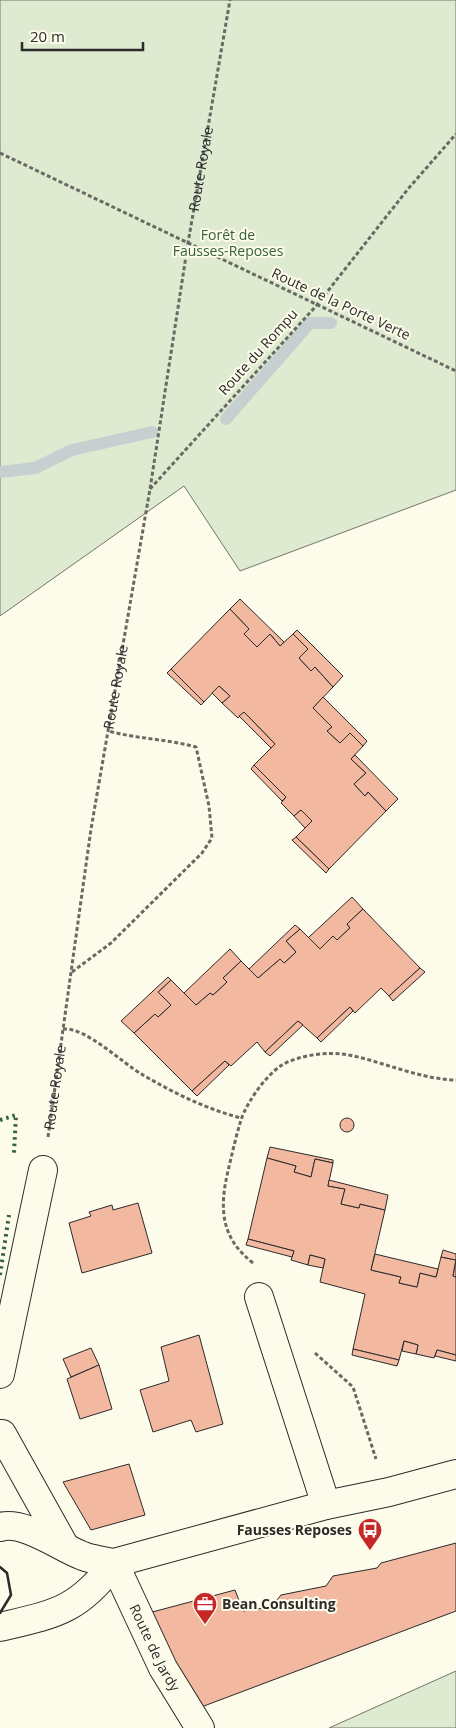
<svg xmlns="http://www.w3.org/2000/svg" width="456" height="1728" font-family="'Open Sans',sans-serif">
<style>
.green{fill:#deebd1;stroke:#74746e}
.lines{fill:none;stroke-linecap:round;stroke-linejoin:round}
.stream{stroke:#c7d0d0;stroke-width:12}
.building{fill:#f2b8a0;stroke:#2b2b2b}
.minor-casing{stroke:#2b2b2b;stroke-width:30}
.major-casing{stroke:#2b2b2b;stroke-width:30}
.path{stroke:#6a6964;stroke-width:3;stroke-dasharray:4 2.5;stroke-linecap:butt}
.minor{stroke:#fdfbea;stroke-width:28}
.major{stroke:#fdfbea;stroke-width:28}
.hedge{stroke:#34623c;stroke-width:4;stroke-dasharray:2.5 4;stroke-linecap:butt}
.wall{stroke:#2b2b2b;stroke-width:2.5}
.labels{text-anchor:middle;stroke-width:4;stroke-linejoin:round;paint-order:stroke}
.street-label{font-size:14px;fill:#2b2b2b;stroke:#fdfbea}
.park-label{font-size:14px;fill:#34623c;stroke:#fdfbea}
.poi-label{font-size:14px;font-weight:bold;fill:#2b2b2b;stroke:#fdfbea;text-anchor:end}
</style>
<rect width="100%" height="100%" fill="#fdfbea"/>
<g class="green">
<path d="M0 0H456V490L240 571 184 486 0 616Z"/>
<path d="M456 1671V1728H329Z"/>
</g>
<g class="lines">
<g class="stream">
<path d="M226 419 310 323H331"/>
<path d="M0 472 35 468 72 450 152 432"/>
</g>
</g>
<g class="building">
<path d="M240 599 284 642 280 646 270 634 257 647 244 634 249 629 230 609Z"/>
<path d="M230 609 249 629 244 634 257 647 270 634 280 646 293 634 308 649 299 658 311 671 315 667 333 687 313 708 332 727 327 731 340 743 350 733 363 746 351 759 366 773 354 784 365 796 368 792 386 811 329 869 296 837 312 821 301 810 294 816 281 803 286 797 254 765 275 744 244 712 238 718 222 703 230 696 219 686 204 702 171 669Z"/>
<path d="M297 630 343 676 333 687 315 667 311 671 299 658 308 649 293 634Z"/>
<path d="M171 669 204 702 201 705 167 673Z"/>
<path d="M219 686 230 696 222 703 212 693Z"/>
<path d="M323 697 367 741 363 746 350 733 340 743 327 731 332 727 313 708Z"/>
<path d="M244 712 275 744 271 748 239 716Z"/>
<path d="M355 755 398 799 386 811 368 792 365 796 354 784 366 773 351 759Z"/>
<path d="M254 765 286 797 282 801 251 769Z"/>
<path d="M301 810 312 821 305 828 294 816Z"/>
<path d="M296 837 329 869 326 873 292 840Z"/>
<path d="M352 897 363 909 347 924 350 928 337 940 333 936 320 949 308 938Z"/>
<path d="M363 909 420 968 389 996 381 988 355 1013 350 1007 317 1038 298 1021 265 1052 257 1042 231 1066 225 1061 192 1091 134 1033 155 1014 158 1017 171 1005 158 992 171 980 196 1005 210 993 213 995 227 982 223 978 241 961 258 978 280 959 284 963 296 952 286 941 300 929 320 949 333 936 337 940 350 928 347 924Z"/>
<path d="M295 925 300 929 286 941 296 952 284 963 280 959 258 978 249 969Z"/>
<path d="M230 949 241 961 223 978 227 982 213 995 210 993 196 1005 184 993Z"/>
<path d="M420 968 425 972 393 1001 389 996Z"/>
<path d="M168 977 171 980 158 992 171 1005 158 1017 155 1014 134 1033 121 1021Z"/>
<path d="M350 1007 353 1011 321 1042 317 1038Z"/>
<path d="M298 1021 303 1025 270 1056 265 1052Z"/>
<path d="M225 1061 229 1065 197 1096 192 1091Z"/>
<circle cx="347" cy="1125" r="7"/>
<path d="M270 1147 333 1160V1163L315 1159 311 1177 294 1172 296 1166 267 1158Z"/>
<path d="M267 1158 296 1166 294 1172 311 1177 315 1159 333 1163 328 1186 345 1189 341 1204 359 1208 360 1204 385 1210 371 1270 401 1277 399 1283 417 1287 420 1273 436 1277 441 1257 456 1260 453 1276 456 1277V1355L437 1350 434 1358 416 1354 418 1345 404 1341 399 1360 353 1349 365 1294 320 1282 325 1259 310 1255 308 1265 291 1260 294 1251 248 1239Z"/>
<path d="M329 1180 388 1195 385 1210 360 1204 359 1208 341 1204 345 1189 328 1186Z"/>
<path d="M138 1203 152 1253 82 1273 69 1223 91 1216 89 1212 112 1205 113 1210Z"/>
<path d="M248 1239 294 1251 292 1257 246 1245Z"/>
<path d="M443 1250 456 1254V1277L453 1276 456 1260 441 1257Z"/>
<path d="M375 1254 438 1269 436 1277 420 1273 417 1287 399 1283 401 1277 371 1270Z"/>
<path d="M310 1255 325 1259 323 1268 308 1265Z"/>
<path d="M199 1335 223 1424 196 1432 191 1420 153 1432 140 1390 169 1381 161 1347Z"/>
<path d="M404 1341 418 1345 416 1354 402 1351Z"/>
<path d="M91 1348 99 1365 71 1377 63 1359Z"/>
<path d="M353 1349 399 1360 397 1366 352 1355Z"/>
<path d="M437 1350 456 1355V1361L435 1356Z"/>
<path d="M99 1365 112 1409 80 1419 67 1379Z"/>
<path d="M129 1464 145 1515 91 1530 63 1482Z"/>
<path d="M456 1543V1611L196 1709 141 1615 235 1590 243 1611 271 1607 281 1595 326 1586 333 1576 377 1568 381 1563Z"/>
</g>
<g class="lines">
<defs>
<g id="minor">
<path d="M259 1297 326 1505"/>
<path d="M0 1374 43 1170"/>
<path d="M2 1434 65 1547"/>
<path id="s2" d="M114 1563 163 1668 200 1728"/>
</g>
<g id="major">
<path d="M0 1527C24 1520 61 1548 83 1556 93 1560 104 1561 114 1563L326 1505 389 1492 456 1474"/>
<path d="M0 1627C55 1614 78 1611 114 1563"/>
</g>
</defs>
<use href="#minor" class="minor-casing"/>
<use href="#major" class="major-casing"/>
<g class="path">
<path d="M0 153 456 371"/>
<path d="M150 489 316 306 408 189 456 134"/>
<path d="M72 972 111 943 202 853 212 838 209 806 196 747C167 739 138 739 108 731"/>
<path d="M63 1029C86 1027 122 1063 143 1075 174 1093 206 1109 241 1118"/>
<path id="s1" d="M48 1137 91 829 150 489 188 243 230 0"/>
<path d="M253 1263C221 1238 219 1209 228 1171 232 1154 236 1136 241 1120 247 1102 266 1075 282 1065 299 1055 329 1051 349 1055 384 1062 419 1079 456 1080"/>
<path d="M315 1353 353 1387 376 1459"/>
</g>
<use href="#minor" class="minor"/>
<use href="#major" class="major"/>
<g class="hedge">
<path d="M0 1120 16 1115 14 1153"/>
<path d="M0 1275 9 1215"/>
</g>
<path class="wall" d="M0 1567 7 1573 11 1595 0 1613"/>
</g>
<defs>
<symbol id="bus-pin" viewBox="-11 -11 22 30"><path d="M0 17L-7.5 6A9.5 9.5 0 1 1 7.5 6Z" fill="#c62828" stroke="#fdfbea"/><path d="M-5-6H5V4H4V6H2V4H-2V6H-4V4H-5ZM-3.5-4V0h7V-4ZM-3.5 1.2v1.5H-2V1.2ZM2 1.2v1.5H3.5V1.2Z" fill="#fff"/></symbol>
<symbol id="office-pin" viewBox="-11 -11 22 30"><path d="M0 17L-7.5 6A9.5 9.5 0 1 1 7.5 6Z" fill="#c62828" stroke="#fdfbea"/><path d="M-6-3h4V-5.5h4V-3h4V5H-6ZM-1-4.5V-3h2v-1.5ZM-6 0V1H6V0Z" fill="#fff"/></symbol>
</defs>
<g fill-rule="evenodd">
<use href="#bus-pin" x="356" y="1516" width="28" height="38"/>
<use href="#office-pin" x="191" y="1590" width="28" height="38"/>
</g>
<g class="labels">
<g class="street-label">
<text dy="5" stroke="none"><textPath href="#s1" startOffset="980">Route Royale</textPath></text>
<text transform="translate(341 304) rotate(25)" y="5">Route de la Porte Verte</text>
<text transform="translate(258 352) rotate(-48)" y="5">Route du Rompu</text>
<text dy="5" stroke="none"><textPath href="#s1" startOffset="455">Route Royale</textPath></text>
<text dy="5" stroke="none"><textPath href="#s1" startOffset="50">Route Royale</textPath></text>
<text dy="5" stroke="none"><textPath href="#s2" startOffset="94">Route de Jardy</textPath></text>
</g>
<g class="park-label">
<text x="228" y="240">Forêt de<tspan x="228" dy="16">Fausses-Reposes</tspan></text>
</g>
<g class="poi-label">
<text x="352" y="1535">Fausses Reposes</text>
<text x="222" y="1609" text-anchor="start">Bean Consulting</text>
</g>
</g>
<path d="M22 42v8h121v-8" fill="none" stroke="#2b2b2b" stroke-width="2.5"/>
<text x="30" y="42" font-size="15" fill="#2b2b2b" stroke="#fdfbea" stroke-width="4" paint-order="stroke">20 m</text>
</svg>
